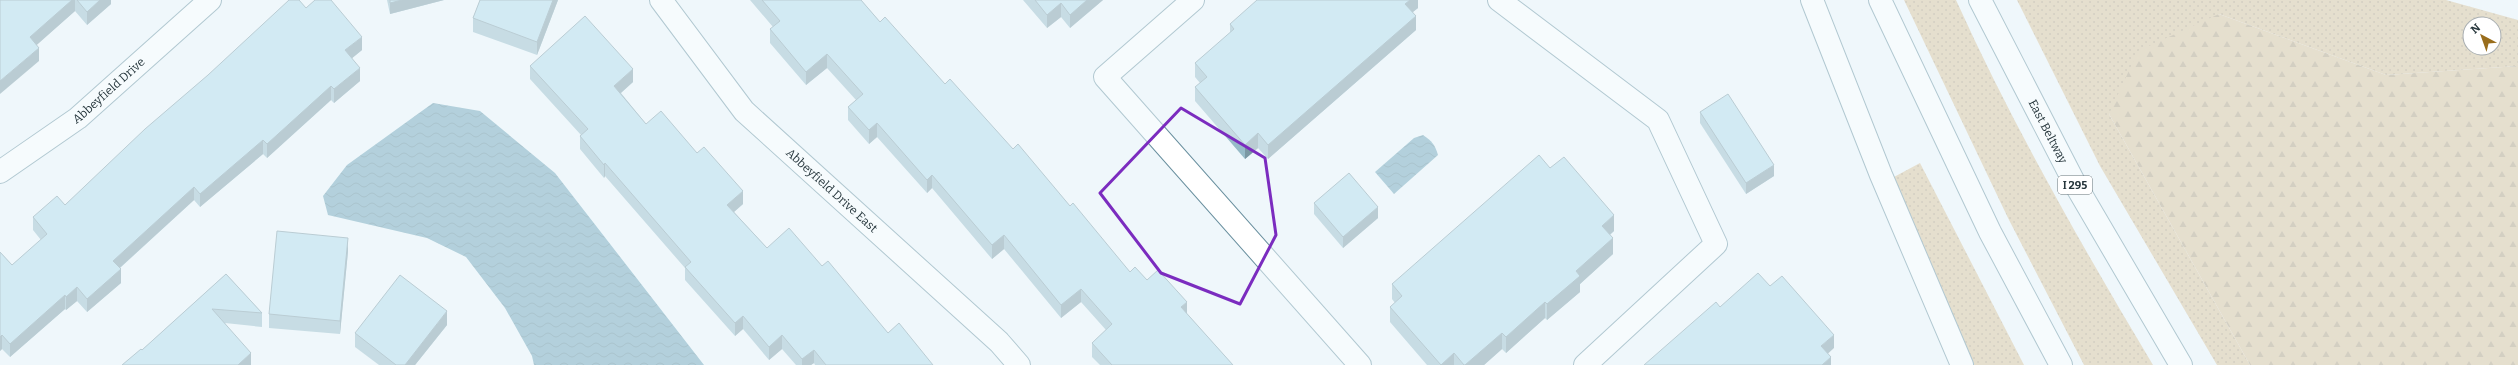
<svg xmlns="http://www.w3.org/2000/svg" width="2518" height="365" font-family="Bitter,serif">
<style>
.grass{fill:url(#grass-dots);fill-rule:evenodd}
.forest{fill:url(#forest-firs)}
.water{fill:url(#water-waves)}
.lines{fill:none;stroke-linecap:round;stroke-linejoin:round}
.street-casing{stroke:#688f9e;stroke-width:24}
.highway-casing{stroke:#688f9e;stroke-width:24}
.street{stroke:#fff;stroke-width:22}
.highway{stroke:#fff;stroke-width:22}
.wall{fill:#97bbc8}
.shaded-wall{fill:#7b98a3}
.building{fill:#b0d9e9;stroke:#7b98a3}
.marked{fill:none;stroke:#7b2cbf;stroke-width:3;stroke-linejoin:round}
.labels{text-anchor:middle;stroke-width:3;stroke-linejoin:round;paint-order:stroke}
.shield{fill:#fff;stroke:#667276;stroke-width:1}
.shield-label{font-size:11px;font-weight:bold;fill:#25353b}
.street-label{font-size:12px;fill:#25353b;stroke:#fff}
</style>
<defs>
<pattern id="grass-dots" width="8" height="8" patternUnits="userSpaceOnUse"><rect width="8" height="8" fill="#dac098"/><path d="M2 2h.1M6 6h.1" fill="none" stroke="#b19d7d" stroke-width="1.8" stroke-linecap="round"/></pattern>
<pattern id="forest-firs" width="22" height="20" patternUnits="userSpaceOnUse"><rect width="22" height="20" fill="#dac098"/><path d="M5 1l3.5 6h-7zM16 11l3.5 6h-7z" fill="#b19d7d"/></pattern>
<pattern id="water-waves" width="16" height="10" patternUnits="userSpaceOnUse"><rect width="16" height="10" fill="#6aa1b6"/><path d="M0 5q4-4 8 0t8 0" fill="none" stroke="#578495"/></pattern>
</defs>
<rect width="100%" height="100%" fill="#eff7fb"/>
<g class="grass">
<path d="M1904 0H1956C2013 126 2082 246 2153 365H2084L2008 218Z"/>
<path d="M2017 0H2446L2518 20V66L2386 75 2219 14 2109 114 2250 365H2217L2100 166ZM2470 24H2494V48H2470Z"/>
<path d="M1920 163 2024 365H1974L1894 177Z"/>
</g>
<path class="forest" d="M2219 14 2386 75 2518 66V365H2250L2109 114 2138 51Z"/>
<g class="water">
<path d="M433 103 480 111 555 173 704 365H534L532 356 505 308 466 257 427 238 328 215 323 196 347 165Z"/>
<path d="M1423 135C1432 141 1435 145 1438 155L1394 194 1375 172 1414 138Z"/>
</g>
<g class="lines">
<defs>
<g id="street">
<path id="s1" d="M661 0 744 111 999 342 1019 365"/>
<path d="M1193 0 1105 77 1360 365"/>
<path d="M1499 0 1658 120 1716 244 1585 365"/>
<path id="s2" d="M0 172 78 118 210 0"/>
</g>
<g id="highway">
<path d="M1812 0 1881 175 1962 365"/>
<path d="M1880 0 1990 232 2061 365"/>
<path id="s3" d="M1980 0 2075 184 2181 365"/>
</g>
</defs>
<use href="#street" class="street-casing"/>
<use href="#highway" class="highway-casing"/>
<use href="#street" class="street"/>
<use href="#highway" class="highway"/>
</g>
<g class="wall">
<path d="M0 0H111V4L87 25 75 11 36 45 39 61Z"/>
<path d="M387 0H444L390 14Z"/>
<path d="M480 0H558L537 55 473 32V18Z"/>
<path d="M750 0H861L880 22 1013 149 1070 206 1130 272 1147 280 1187 314 1233 365H1100L1092 357V343L1106 330 1081 302 1061 318 1004 249 992 259 932 188 927 193 877 137 869 144 848 120V107L856 100 827 68 806 85 770 43V29L773 27Z"/>
<path d="M1023 0H1103L1070 28 1061 17 1047 28Z"/>
<path d="M1418 0V8L1413 12 1416 30 1268 159 1258 148 1245 159 1195 101V87L1200 83 1195 77V63L1230 33V24Z"/>
<path d="M306 8 362 50 352 58 360 81 334 103 331 100 267 158 263 154 200 207 194 200 120 268 121 283 87 312 77 301 66 310 65 309 10 357 2 349 0 351V252L12 265 41 240 33 230V217L65 205Z"/>
<path d="M530 66 633 82 621 93 646 124 697 153 743 204 734 212 767 248 822 266 888 333 933 365H815L814 363 811 365H796L782 349 769 360 743 329 735 336 685 280V268L605 176 604 178 580 149V136L581 135 530 79Z"/>
<path d="M1700 112 1774 176 1746 194 1700 123Z"/>
<path d="M1550 168 1614 231 1610 235 1613 254 1580 284V292L1547 320 1545 318 1506 353 1502 349 1484 365H1427L1390 322V307L1395 303 1392 299V284Z"/>
<path d="M1314 203 1378 218 1343 248 1314 214Z"/>
<path d="M348 251 340 334 269 328V314Z"/>
<path d="M226 274 262 313V327L225 323 251 365H122L142 350Z"/>
<path d="M447 325 415 365H379L355 347V333Z"/>
</g>
<g class="shaded-wall">
<path d="M72 0H75V11L30 51V37Z"/>
<path d="M100 0H111V4L87 25V12Z"/>
<path d="M402 0H444L390 14V3Z"/>
<path d="M553 0H558L537 55V42Z"/>
<path d="M1087 0H1103L1070 28V15Z"/>
<path d="M1410 0H1418V8L1405 18V4Z"/>
<path d="M1061 3V17L1047 28V15Z"/>
<path d="M1416 16V30L1268 159V145Z"/>
<path d="M362 37V50L345 64V50Z"/>
<path d="M39 48V61L0 94V81Z"/>
<path d="M827 54V68L806 85V72Z"/>
<path d="M360 68V81L334 103V89Z"/>
<path d="M633 69V82L614 99V86Z"/>
<path d="M331 86V100L267 158V144Z"/>
<path d="M877 123V137L869 144V130Z"/>
<path d="M1258 133V148L1245 159V145Z"/>
<path d="M263 140V154L200 207V194Z"/>
<path d="M605 163V176L604 178V165Z"/>
<path d="M1774 165V176L1746 194V183Z"/>
<path d="M932 175V188L927 193V180Z"/>
<path d="M194 187V200L113 274V261Z"/>
<path d="M743 191V204L727 218V205Z"/>
<path d="M1378 207V218L1343 248V237Z"/>
<path d="M1614 215V231L1602 241V226Z"/>
<path d="M1004 235V249L992 259V245Z"/>
<path d="M348 238V251L340 334V321Z"/>
<path d="M1613 238V254L1580 284V292L1547 320V304L1576 271Z"/>
<path d="M121 269V283L87 312V299Z"/>
<path d="M77 287V301L66 310V297Z"/>
<path d="M1081 289V302L1061 318V305Z"/>
<path d="M65 295V309L10 357V344Z"/>
<path d="M1187 302V316L1181 307Z"/>
<path d="M1545 302V318L1506 353V337Z"/>
<path d="M447 311V325L415 365H405Z"/>
<path d="M743 316V329L735 336V323Z"/>
<path d="M1502 333V349L1484 365H1465Z"/>
<path d="M2 335V349L0 351V337Z"/>
<path d="M782 335V349L769 360V347Z"/>
<path d="M1834 335V348L1821 360V346Z"/>
<path d="M814 350V363L811 365H802V359Z"/>
<path d="M251 353V365H238Z"/>
<path d="M1454 353V365H1441Z"/>
<path d="M1831 357V365H1822Z"/>
</g>
<g class="building">
<path d="M0 0H72L30 37 39 48 0 81Z"/>
<path d="M77 0H100L87 12Z"/>
<path d="M289 0H299L306 8 315 0H331L362 37 345 50 360 68 334 89 331 86 267 144 263 140 200 194 194 187 113 261 121 269 87 299 77 287 66 297 65 295 10 344 2 335 0 337V252L12 265 47 234 33 217 57 196 65 205 145 129 208 75Z"/>
<path d="M390 0H402L390 3Z"/>
<path d="M480 0H553L537 42 473 18Z"/>
<path d="M762 0H861L880 22 885 17 945 84 950 79 1013 149 1018 144 1070 206 1073 203 1130 272 1135 267 1147 280 1158 270 1187 302 1181 307 1233 365H1112L1092 343 1112 324 1081 289 1061 305 1004 235 992 245 932 175 927 180 877 123 869 130 848 107 863 94 827 54 806 72 770 29 780 21Z"/>
<path d="M1035 0H1087L1070 15 1061 3 1047 15Z"/>
<path d="M1257 0H1410L1405 4 1416 16 1268 145 1258 133 1245 145 1195 87 1207 77 1195 63 1234 29 1230 24Z"/>
<path d="M585 16 633 69 614 86 646 124 661 111 697 153 704 147 743 191 727 205 767 248 789 228 822 266 828 261 888 333 899 323 933 365H826L814 350 802 359 782 335 769 347 743 316 735 323 685 267 691 262 605 163 604 165 580 136 588 129 530 66Z"/>
<path d="M1728 94 1774 165 1746 183 1700 112Z"/>
<path d="M1539 155 1550 168 1564 157 1614 215 1602 226 1613 238 1576 271 1580 276 1547 304 1545 302 1506 337 1502 333 1465 365H1464L1454 353 1441 365 1390 307 1402 296 1392 284Z"/>
<path d="M1349 173 1378 207 1343 237 1314 203Z"/>
<path d="M277 231 348 238 340 321 269 314Z"/>
<path d="M1758 273 1770 286 1782 276 1834 335 1821 346 1831 357 1822 365H1644L1716 302 1720 307Z"/>
<path d="M226 274 262 313 212 309 251 353 238 365H122L141 349 142 350Z"/>
<path d="M400 275 447 311 405 365H396L355 333Z"/>
</g>
<path d="M0 0H2518V365H0ZM1181 108 1265 158 1276 235 1240 304 1161 273 1100 193Z" fill="#eff7fb" fill-opacity=".55" fill-rule="evenodd"/>
<path class="marked" d="M1181 108 1265 158 1276 235 1240 304 1161 273 1100 193Z"/>
<g class="labels">
<rect class="shield" x="2058" y="176" width="34" height="18" rx="3"/>
<g class="shield-label">
<text x="2075" y="189">I 295</text>
</g>
<g class="street-label">
<text dy="4" stroke="none"><textPath href="#s2" startOffset="136">Abbeyfield Drive</textPath></text>
<text dy="4" stroke="none"><textPath href="#s3" startOffset="148">East Beltway</textPath></text>
<text dy="4" stroke="none"><textPath href="#s1" startOffset="257">Abbeyfield Drive East</textPath></text>
</g>
</g>
<g transform="translate(2482 36) rotate(319)"><circle r="19" fill="#ffffff" stroke="#a8aeb1"/>
<path d="M0-3L7 15L0 10L-7 15Z" fill="#996d1c"/>
<text y="-6" font-size="11" font-weight="bold" text-anchor="middle" fill="#25353b">N</text>
</g>
</svg>
